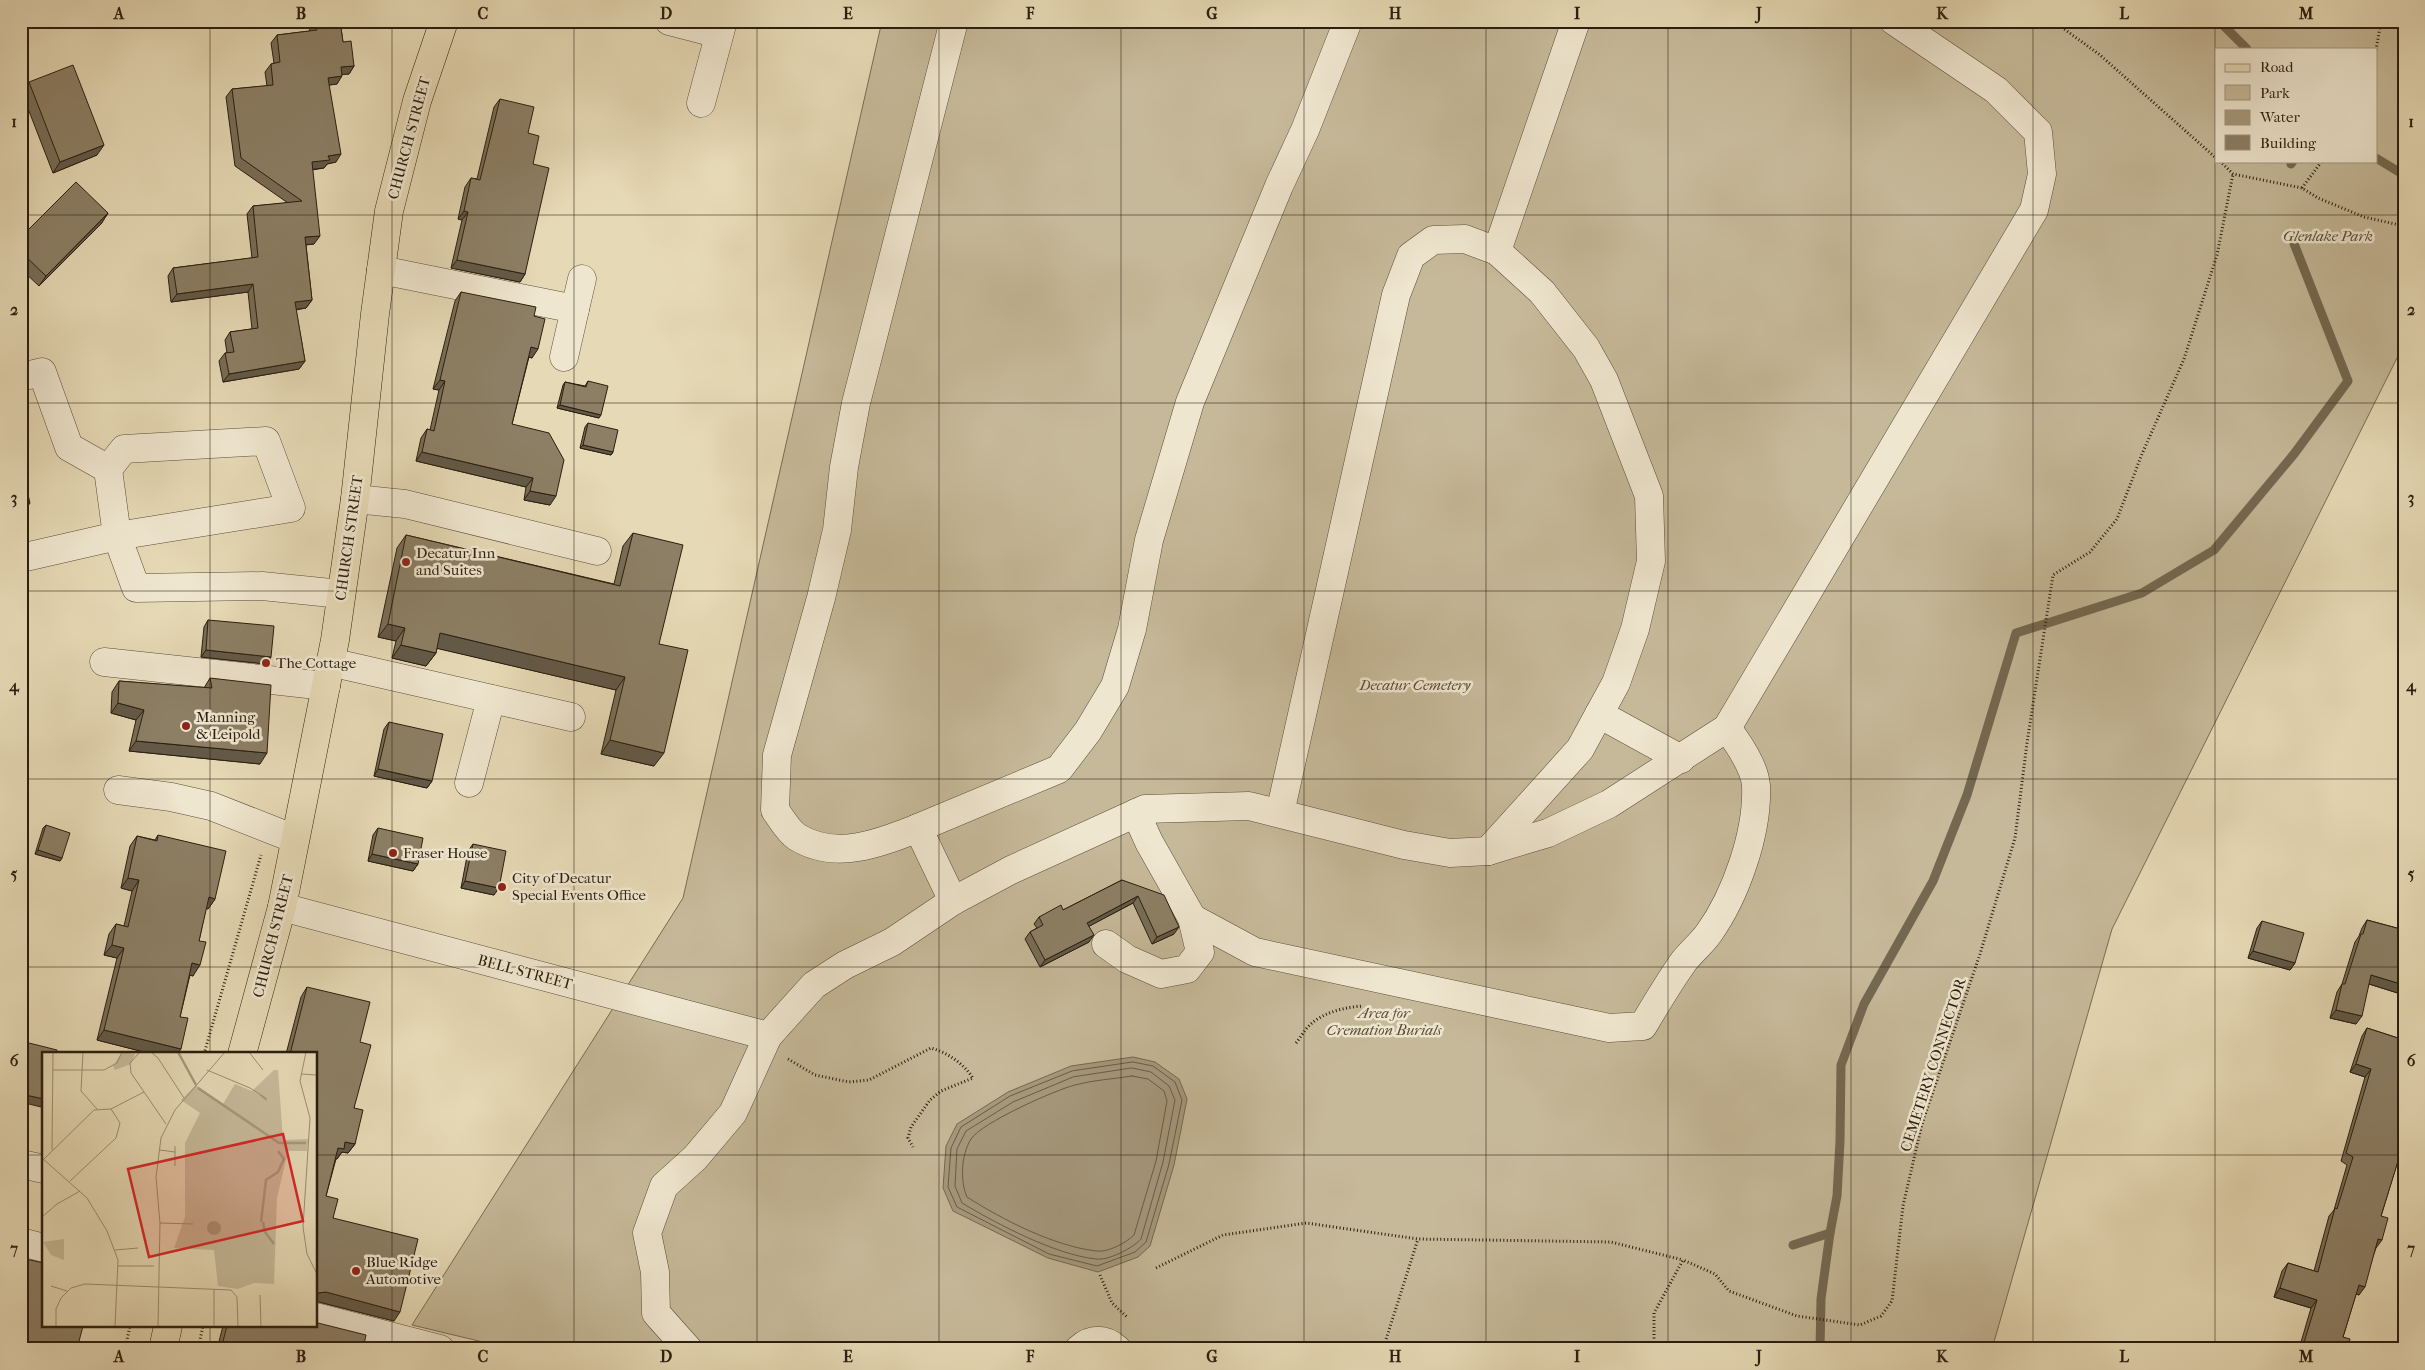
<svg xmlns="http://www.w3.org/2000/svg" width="2425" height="1370" font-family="'IM FELL French Canon',serif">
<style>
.green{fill:#c6b999;stroke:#786c54;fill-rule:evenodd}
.water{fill:#a6997d;stroke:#746851}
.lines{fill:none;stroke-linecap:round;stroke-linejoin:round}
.shore{stroke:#685c46;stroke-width:1}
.stream{stroke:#746851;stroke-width:9}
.minor-casing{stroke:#594d38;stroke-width:29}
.major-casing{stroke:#2a1e0f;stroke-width:29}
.path{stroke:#2a1e0f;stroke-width:3;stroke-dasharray:1 2.5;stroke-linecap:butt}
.minor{stroke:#efe6cf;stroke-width:28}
.major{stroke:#e6d9b5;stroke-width:28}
.wall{fill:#786d57;stroke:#2a1e0f}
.shaded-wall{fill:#625947;stroke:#2a1e0f}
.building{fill:#8c7f65;stroke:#2a1e0f}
.grid{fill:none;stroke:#2a1e0f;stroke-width:1;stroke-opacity:0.55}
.poi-dot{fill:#8f2418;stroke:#efe6cf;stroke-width:2}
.labels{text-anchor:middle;stroke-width:5;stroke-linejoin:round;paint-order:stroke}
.street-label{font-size:15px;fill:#2a1e0f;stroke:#efe6cf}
.park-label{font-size:15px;font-style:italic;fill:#594c38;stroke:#efe6cf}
.poi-label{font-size:15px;fill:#2a1e0f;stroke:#efe6cf;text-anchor:start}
.inset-river{fill:none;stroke:#a6997d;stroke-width:2.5}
.inset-road{fill:none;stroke:#9b8e73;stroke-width:1}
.view{fill:#d62828;fill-opacity:0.15;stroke:#d62828;stroke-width:2.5}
.inset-edge{fill:none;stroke:#2a1e0f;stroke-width:2.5}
.neatline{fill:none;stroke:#2a1e0f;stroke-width:2}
.grid-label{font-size:16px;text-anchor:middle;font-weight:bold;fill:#2a1e0f}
</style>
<rect width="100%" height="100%" fill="#e6d9b5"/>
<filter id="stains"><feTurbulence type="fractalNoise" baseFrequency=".004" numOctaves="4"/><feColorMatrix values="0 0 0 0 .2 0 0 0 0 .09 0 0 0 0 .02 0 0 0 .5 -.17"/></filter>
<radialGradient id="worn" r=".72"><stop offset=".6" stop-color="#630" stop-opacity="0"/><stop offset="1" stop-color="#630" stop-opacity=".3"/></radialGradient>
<path class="green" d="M882 21H2404V344L2112 929 1992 1349H512L412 1325 683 898ZM2216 49H2376V161H2216Z"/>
<path class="water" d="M1133 1057 1155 1062 1179 1079 1187 1099 1174 1165 1150 1246 1138 1257 1098 1272 1048 1258 953 1211 943 1188 946 1146 957 1124 1008 1092 1071 1066Z"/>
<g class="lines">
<g class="shore">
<path d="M1133 1062 1153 1066 1175 1082 1182 1100 1169 1164 1146 1242 1135 1252 1097 1266 1049 1254 957 1207 948 1187 951 1148 961 1127 1010 1096 1072 1071Z"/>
<path d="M1132 1068 1151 1072 1169 1086 1175 1100 1163 1162 1141 1239C1133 1248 1108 1261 1096 1259 1056 1255 997 1224 962 1203L955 1186 957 1149 966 1131 1013 1102 1073 1077Z"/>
<path d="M1132 1076 1148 1079 1164 1091 1167 1101 1156 1161 1134 1235C1126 1243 1107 1253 1096 1251 1054 1246 1003 1220 967 1197 960 1181 961 1155 971 1139 981 1123 1055 1090 1075 1085 1093 1080 1114 1079 1132 1076Z"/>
</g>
<g class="stream">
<path d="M2219 21 2247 49"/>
<path d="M2376 158 2404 175"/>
<path d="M2291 164 2293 161"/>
<path d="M1793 1245 1830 1233 1837 1196 1840 1141 1841 1065 1864 1004 1933 881 1967 795 2016 633 2142 593 2214 550 2294 454 2348 381 2293 241"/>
<path d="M1820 1349 1821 1299 1830 1233"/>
</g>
<defs>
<g id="minor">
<path d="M669 21 719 34"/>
<path d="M701 103 723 21"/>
<path d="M1497 251 1576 21"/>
<path d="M381 270 575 309 564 357"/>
<path d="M575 309 582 279"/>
<path d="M21 377 42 372 69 447 108 469"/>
<path d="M355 499 405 504 597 551"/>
<path d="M21 558 117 536 291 508 266 441 124 449 108 469 117 536 136 588 262 586 341 594"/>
<path d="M104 662 326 686"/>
<path d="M330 662 571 717"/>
<path d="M1599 714 1681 759"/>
<path d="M469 783 491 699"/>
<path d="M118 790 171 797 211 806 295 839"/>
<path d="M1280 813 1396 295 1411 256 1433 240 1465 239 1497 251 1542 292 1586 348 1604 380 1649 496 1651 561 1635 629 1616 683 1580 749 1488 851"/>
<path d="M918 828 1059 769 1088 731 1115 686 1132 629 1149 540 1190 402 1279 186 1305 130 1348 21"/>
<path d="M953 901 918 828C880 843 836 861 797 837 788 831 781 818 775 810L777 755 821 598 837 530 844 467 856 403 954 21"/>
<path d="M282 907 768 1036"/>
<path d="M1192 918 1255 952 1609 1028 1643 1026C1656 1004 1669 982 1684 961 1692 951 1702 943 1709 933 1736 895 1758 832 1756 786 1755 767 1738 743 1727 728"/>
<path d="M1106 944 1127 959 1161 974 1187 969 1200 952 1192 918 1149 842 1136 813"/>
<path d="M21 1164 44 1169"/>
<path d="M21 1242 44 1248"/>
<path d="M316 1317 440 1349"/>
<path d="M688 1349 656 1313 655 1272 647 1233 664 1186 695 1158 733 1113 768 1036 814 985 845 965 892 942 953 901 1011 870 1145 809 1249 806 1404 845 1450 853 1488 851 1548 833 1609 804 1727 728 2034 210 2042 174 2038 132 1996 90 1894 21"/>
<path d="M1079 1349C1091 1338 1105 1338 1117 1349"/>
</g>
<g id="major">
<path d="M242 1054 282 907 335 640 355 499 375 314 389 211 417 101 444 21"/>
<path d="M163 1349 168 1326"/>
</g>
</defs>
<use href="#minor" class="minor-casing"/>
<use href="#major" class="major-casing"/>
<g class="path">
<path d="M2053 21 2100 55 2216 158"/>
<path d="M2376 50 2381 21"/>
<path d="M2220 161 2233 174 2302 188 2318 198 2364 217 2404 226"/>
<path d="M2302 188 2322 161"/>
<path d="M1296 1043C1301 1037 1305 1029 1311 1024 1324 1012 1346 1007 1363 1006"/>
<path d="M204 1054 261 855"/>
<path d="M788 1059 815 1075 849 1082 869 1080 931 1048C948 1053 963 1063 973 1078L941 1091 930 1100 911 1127 908 1138 913 1147"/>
<path d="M1156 1268 1223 1235 1306 1223 1418 1239 1611 1242 1683 1260"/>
<path d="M1100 1275 1112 1303 1127 1317"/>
<path d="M125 1349 130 1326"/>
<path d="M198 1349 203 1326"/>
<path d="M1383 1349 1418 1239"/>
<path d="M1654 1349V1313L1683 1260 1715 1274 1729 1291 1797 1316 1860 1325 1881 1316 1892 1301 1903 1206 1922 1124 1980 954 2015 838 2027 743 2053 575 2090 552 2117 519 2142 454 2184 359 2217 255 2233 174"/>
</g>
<use href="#minor" class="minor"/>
<use href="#major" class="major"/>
</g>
<g class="wall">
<path d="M308 21H340L343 42 354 66 349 74H342L337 84 329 85 336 162 327 164 324 168 312 170 314 244 306 245 312 300 306 308 296 310 305 361 299 369 223 382 219 361 225 353H227L225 340 230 332 252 329 248 292 171 302 168 276 173 268 252 258 247 214 253 206 288 203 235 166 226 97 232 89 267 86 265 72 271 64 274 63 271 43 277 35 310 31Z"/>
<path d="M29 82 97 155 53 173 22 93Z"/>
<path d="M500 99 528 133 533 164 525 274 520 282 451 268 462 220 458 219 465 187 471 178 477 179 494 107Z"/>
<path d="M108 213 101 224 39 286 21 269V237Z"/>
<path d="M461 292 534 316 532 358 529 357 512 424 550 505 524 500 526 487 416 461 421 438 427 429 430 430 439 390 433 389 455 301Z"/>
<path d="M588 381 599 418 557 408 563 385 565 382 585 386Z"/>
<path d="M588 423 613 452 611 455 580 448 585 427Z"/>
<path d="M633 533 659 644 654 766 601 754 616 690 437 648 436 653 426 666 392 658 396 641 378 637 397 548 406 535 614 584 623 546Z"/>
<path d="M208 620 271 657 266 664 201 657 204 627Z"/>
<path d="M210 678 260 764 129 751 136 720 111 713 112 692 119 681 204 688Z"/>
<path d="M389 722 432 781 427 788 374 776 384 729Z"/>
<path d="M46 825 62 858 60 861 35 854 43 828Z"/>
<path d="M378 828 418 864 413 871 368 861 373 835Z"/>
<path d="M158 835 215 899 208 909 206 908 199 941 193 976 190 975 180 1017 177 1054H152L97 1040 117 958 104 955 109 934 116 924 124 926 132 891 121 888 130 846 137 836 155 840Z"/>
<path d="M473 844 494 895 461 888 468 851Z"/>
<path d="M1122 880 1174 934 1152 944 1133 903 1089 926V942L1040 967 1025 939 1030 932 1037 928 1034 924 1039 917 1063 910Z"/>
<path d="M2367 920 2404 930V995L2369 984 2356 1024 2330 1018 2337 992 2342 984 2355 942 2359 936 2362 928Z"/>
<path d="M2262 921 2295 963 2290 970 2248 958 2257 928Z"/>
<path d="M307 987 360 1042 354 1108 355 1144 348 1153 342 1152 337 1159H336L326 1196 333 1218 394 1321 319 1302 316 1054H286L301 997Z"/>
<path d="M2404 1020V1155L2400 1154 2381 1216 2376 1248 2359 1295 2356 1294 2343 1337 2347 1349H2299L2311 1308 2274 1297 2282 1271 2288 1263 2314 1271 2329 1216 2334 1210 2347 1165 2341 1161 2365 1077 2350 1072 2362 1036 2367 1028 2398 1038Z"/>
<path d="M223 1326H316L363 1349H217Z"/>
</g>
<g class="shaded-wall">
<path d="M21 62H27L21 71Z"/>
<path d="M354 66 349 74 335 75 341 67Z"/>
<path d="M342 76 337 84 322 86 328 78Z"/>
<path d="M104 145 97 155 53 173 60 162Z"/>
<path d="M341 154 336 162 327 164 324 168 306 170 312 162 328 156Z"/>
<path d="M464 211 468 212 462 220 458 219Z"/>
<path d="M108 213 101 224 39 286 46 276Z"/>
<path d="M320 236 314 244 300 245 305 237Z"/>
<path d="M457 260 525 274 520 282 451 268Z"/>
<path d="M253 284 248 292 171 302 177 294Z"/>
<path d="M312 300 306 308 290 310 295 302Z"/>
<path d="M531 347 538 349 532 358 525 356Z"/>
<path d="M305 361 299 369 223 382 229 374Z"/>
<path d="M440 380 445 381 439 390 433 389Z"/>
<path d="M560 405 601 415 599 418 557 408Z"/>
<path d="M583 445 613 452 611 455 580 448Z"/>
<path d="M422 452 533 478 526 487 416 461Z"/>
<path d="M530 491 556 496 550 505 524 500Z"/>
<path d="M30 503 21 516V505Z"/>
<path d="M388 624 405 628 396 641 378 637Z"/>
<path d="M440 633 625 677 616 690 431 647Z"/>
<path d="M401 645 436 653 426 666 392 658Z"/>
<path d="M206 650 271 657 266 664 201 657Z"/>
<path d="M118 703 144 710 136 720 111 713Z"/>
<path d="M610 740 664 753 654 766 601 754Z"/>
<path d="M136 741 267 753 260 764 129 751Z"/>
<path d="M378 769 432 781 427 788 374 776Z"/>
<path d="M38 850 62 858 60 861 35 854Z"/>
<path d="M372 854 418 864 413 871 368 861Z"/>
<path d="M128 878 139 880 132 891 121 888Z"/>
<path d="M465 881 499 888 494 895 461 888Z"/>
<path d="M1138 896 1133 903 1082 930 1087 923Z"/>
<path d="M209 897 215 899 208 909 202 907Z"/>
<path d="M1179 927 1174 934 1152 944 1157 937Z"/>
<path d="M1094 935 1089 942 1040 967 1045 960Z"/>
<path d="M112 945 124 948 117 958 104 955Z"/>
<path d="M2253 951 2295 963 2290 970 2248 958Z"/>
<path d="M192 963 200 965 193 976 185 974Z"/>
<path d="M2371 975 2404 985V995L2366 983Z"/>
<path d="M2336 1010 2362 1016 2356 1024 2330 1018Z"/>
<path d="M104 1030 181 1049 177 1054H152L97 1040Z"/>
<path d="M2356 1064 2371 1069 2365 1077 2350 1072Z"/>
<path d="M21 1094 44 1099V1102L41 1107 21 1102Z"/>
<path d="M345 1142 355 1144 348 1153 342 1152 337 1159 332 1158 338 1148Z"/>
<path d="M2403 1145 2404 1146V1155L2397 1153Z"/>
<path d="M2378 1239 2382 1240 2376 1248 2372 1247Z"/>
<path d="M2359 1285 2365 1287 2359 1295 2353 1293Z"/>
<path d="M2280 1288 2317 1300 2311 1308 2274 1297Z"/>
<path d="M326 1292 400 1312 394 1321 319 1302H316V1294L318 1293Z"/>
</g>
<g class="building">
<rect x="21" y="21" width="6" height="41"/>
<path d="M315 21H340L343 42 351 41 354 66 341 67 342 76 328 78 341 154 328 156 330 160 312 162 320 236 305 237 312 300 295 302 305 361 229 374 225 353 234 352 230 332 258 328 253 284 177 294 173 268 258 257 253 206 302 201 241 158 232 89 273 85 271 64 280 62 277 35 317 30Z"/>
<path d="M73 65 104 145 60 162 29 82Z"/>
<path d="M500 99 534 107 528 133 539 136 533 164 549 168 525 274 457 260 468 212 464 211 471 178 480 180Z"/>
<path d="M76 182 108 213 46 276 21 252V237Z"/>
<path d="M461 292 536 307 534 316 545 319 538 349 531 347 512 424 549 433 564 460 556 496 530 491 533 478 422 452 427 429 434 431 445 381 440 380Z"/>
<path d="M588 381 608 386 601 415 560 405 565 382 586 387Z"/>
<path d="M588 423 618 430 613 452 583 445Z"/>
<path d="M21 465 30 503 21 505Z"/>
<path d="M633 533 683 545 659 644 688 650 664 753 610 740 625 677 440 633 436 653 401 645 405 628 388 624 406 535 620 586Z"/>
<path d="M208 620 274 626 271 657 206 650Z"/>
<path d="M210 678 271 685 267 753 136 741 144 710 118 703 119 681 212 688Z"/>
<path d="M389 722 443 734 432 781 378 769Z"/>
<path d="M46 825 70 833 62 858 38 850Z"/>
<path d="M378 828 423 838 418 864 372 854Z"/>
<path d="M158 835 226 851 215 899 209 897 199 941 206 942 200 965 192 963 180 1017 188 1018 181 1049 104 1030 124 948 112 945 116 924 128 927 139 880 128 878 137 836 157 841Z"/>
<path d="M473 844 506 851 499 888 465 881Z"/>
<path d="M1122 880 1164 895 1179 927 1157 937 1138 896 1087 923 1094 935 1045 960 1030 932 1043 925 1039 917 1061 905 1063 910Z"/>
<path d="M2367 920 2404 930V985L2371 975 2362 1016 2336 1010 2342 984H2345L2361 934H2363Z"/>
<path d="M2262 921 2304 933 2295 963 2253 951Z"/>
<path d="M307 987 370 1002 360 1042 371 1045 354 1108 363 1110 355 1144 345 1142 344 1149 338 1148 326 1196 338 1199 333 1218 418 1239 400 1312 326 1292 318 1293 316 1294V1054H290Z"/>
<path d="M2367 1028 2401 1039 2404 1030V1146L2403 1145 2381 1216 2388 1218 2382 1240 2378 1239 2365 1287 2359 1285 2343 1337 2350 1339 2347 1349H2302L2317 1300 2280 1288 2288 1263 2318 1272 2335 1208 2337 1209 2353 1157 2346 1153 2371 1069 2356 1064Z"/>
<path d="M21 1041 57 1050V1054H44V1099L21 1094Z"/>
<path d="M21 1258 44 1263V1326H83L77 1349H21Z"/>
<path d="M316 1321 318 1323 366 1335 363 1349H221L227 1326H316Z"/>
</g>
<path class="grid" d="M210 21V1054M392 21V1349M574 21V1349M757 21V1349M939 21V1349M1121 21V1349M1304 21V1349M1486 21V1349M1668 21V1349M1851 21V1349M2033 21V1349M2215 21V1349M21 215H2404M21 403H2404M21 591H2404M21 779H2404M21 967H2404M21 1155H44M316 1155H2404M210 1326V1349"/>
<g class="poi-dot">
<circle cx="406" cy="562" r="5"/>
<circle cx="266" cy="663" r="5"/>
<circle cx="186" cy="726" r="5"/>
<circle cx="393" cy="853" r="5"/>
<circle cx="502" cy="887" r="5"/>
<circle cx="356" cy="1271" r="5"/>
</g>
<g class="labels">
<g class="street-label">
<text transform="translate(409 138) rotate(-75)" y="5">CHURCH STREET</text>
<text transform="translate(349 538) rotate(-82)" y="5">CHURCH STREET</text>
<text transform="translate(273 936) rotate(-76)" y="5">CHURCH STREET</text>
<text transform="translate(525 972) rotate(15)" y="5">BELL STREET</text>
<text transform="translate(1933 1065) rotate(-72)" y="5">CEMETERY CONNECTOR</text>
</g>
<g class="park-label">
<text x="2328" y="241">Glenlake Park</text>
<text x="1415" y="690">Decatur Cemetery</text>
<text x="1384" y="1018">Area for<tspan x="1384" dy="17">Cremation Burials</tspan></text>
</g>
<g class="poi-label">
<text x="416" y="558">Decatur Inn<tspan x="416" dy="17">and Suites</tspan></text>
<text x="276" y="668">The Cottage</text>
<text x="196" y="722">Manning<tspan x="196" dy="17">&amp; Leipold</tspan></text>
<text x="403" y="858">Fraser House</text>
<text x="512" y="883">City of Decatur<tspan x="512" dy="17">Special Events Office</tspan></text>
<text x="366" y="1267">Blue Ridge<tspan x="366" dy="17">Automotive</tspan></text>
</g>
</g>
<g transform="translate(42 1052)">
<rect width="275" height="275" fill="#e6d9b5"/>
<path d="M80 0 93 2 89 12 73 18 71 14ZM232 18H236L241 88 266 87 265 99H246L235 146 232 232 212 231 196 237 176 234 172 198 132 196 143 165V91L158 61 139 48 154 33 181 52 193 32 210 39ZM22 187V208L9 203 1 190Z" fill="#c6b999"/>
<path d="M165 176a7 7 0 1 1 14 0a7 7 0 1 1-14 0Z" fill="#a6997d"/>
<path class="inset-river" d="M136 0 154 33M156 36 237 91H264M219 170 224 128 236 120 242 107 236 99M221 170 223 180 232 192"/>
<path class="inset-road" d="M41 0 39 39 55 57M98 0 88 11 89 21 124 72M109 0 116 6 142 46M207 0 221 18M264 0 258 29 268 66 261 175 265 202 275 222M11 18H62L75 11 80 0M165 18 208 36 224 46V48L218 43M259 22 275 23M10 98 11 0M118 98 133 100M0 106 45 146 65 179 76 208 73 275M2 107 52 58 69 57 102 40M133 114V94M28 129 74 86 78 71 69 57M0 165 15 152 38 139M118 171 151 172M73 198 96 196M76 214H112M9 234 25 239M218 243 219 275M14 275V257L19 246 29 236 43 232 189 238 195 245 196 275M116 275 118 171 114 125 119 86 133 58 183 0M172 275V237"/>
<path class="view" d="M241 82 261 169 107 205 86 117Z"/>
<rect width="275" height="275" class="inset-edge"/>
</g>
<rect width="2425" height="1370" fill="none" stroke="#e6d9b5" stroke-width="55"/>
<rect x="2215" y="48" width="162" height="115" fill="#efe6cf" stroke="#a09682"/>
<rect x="2225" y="64" width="25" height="8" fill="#e6d9b5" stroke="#a09682"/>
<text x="2260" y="72" font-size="15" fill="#2a1e0f">Road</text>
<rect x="2225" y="85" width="25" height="15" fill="#c6b999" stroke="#a09682"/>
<text x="2260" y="98" font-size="15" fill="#2a1e0f">Park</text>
<rect x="2225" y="110" width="25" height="15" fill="#a6997d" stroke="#a09682"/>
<text x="2260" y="122" font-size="15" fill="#2a1e0f">Water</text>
<rect x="2225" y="135" width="25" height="15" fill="#8c7f65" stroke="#a09682"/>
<text x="2260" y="148" font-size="15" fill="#2a1e0f">Building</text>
<rect x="28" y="28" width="2370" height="1314" class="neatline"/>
<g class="grid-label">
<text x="119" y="19">A</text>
<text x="301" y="19">B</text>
<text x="483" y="19">C</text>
<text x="666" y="19">D</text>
<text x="848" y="19">E</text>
<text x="1030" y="19">F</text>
<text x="1212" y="19">G</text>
<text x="1395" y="19">H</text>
<text x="1577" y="19">I</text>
<text x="1759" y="19">J</text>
<text x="1942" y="19">K</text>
<text x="2124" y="19">L</text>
<text x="2306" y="19">M</text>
<text x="14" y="127">1</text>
<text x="2411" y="127">1</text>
<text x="14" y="315">2</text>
<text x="2411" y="315">2</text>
<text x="14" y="503">3</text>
<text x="2411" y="503">3</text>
<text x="14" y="691">4</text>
<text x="2411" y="691">4</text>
<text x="14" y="879">5</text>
<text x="2411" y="879">5</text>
<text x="14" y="1066">6</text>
<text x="2411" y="1066">6</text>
<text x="14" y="1254">7</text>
<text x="2411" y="1254">7</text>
<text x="119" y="1362">A</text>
<text x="301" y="1362">B</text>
<text x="483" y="1362">C</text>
<text x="666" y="1362">D</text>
<text x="848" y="1362">E</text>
<text x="1030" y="1362">F</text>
<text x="1212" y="1362">G</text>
<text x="1395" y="1362">H</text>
<text x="1577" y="1362">I</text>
<text x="1759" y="1362">J</text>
<text x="1942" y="1362">K</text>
<text x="2124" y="1362">L</text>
<text x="2306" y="1362">M</text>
</g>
<rect width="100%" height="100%" filter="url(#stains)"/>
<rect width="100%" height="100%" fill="url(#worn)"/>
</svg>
